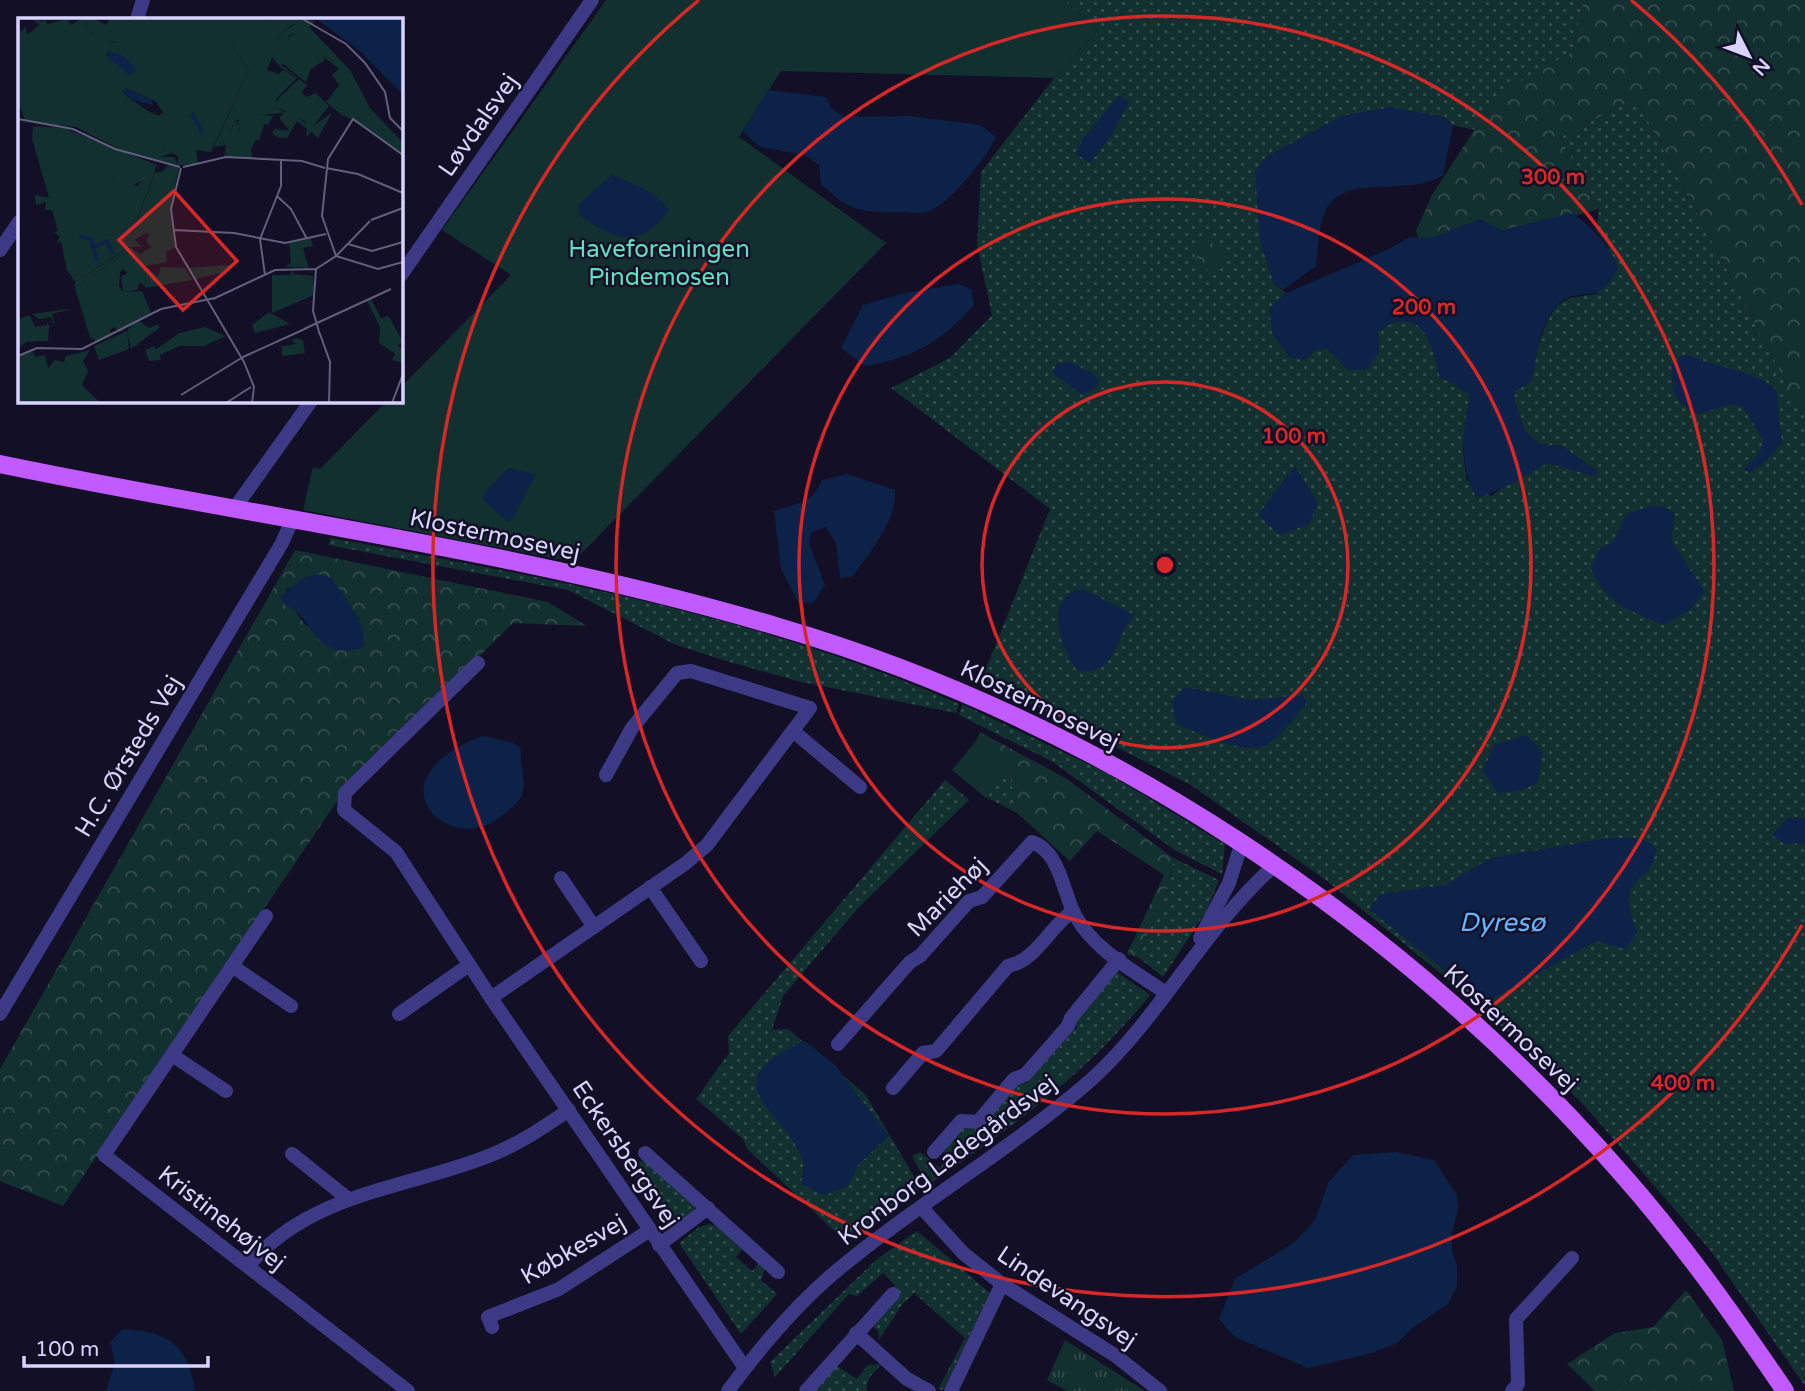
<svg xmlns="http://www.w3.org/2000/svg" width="1805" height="1391" font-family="'Varela Round',sans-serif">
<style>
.grass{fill:url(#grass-dots)}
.forest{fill:url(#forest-crowns);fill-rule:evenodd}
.park{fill:url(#park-tufts)}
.garden{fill:#12302f}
.water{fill:#0c2248}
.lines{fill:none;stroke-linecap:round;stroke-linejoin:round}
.minor{stroke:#3d3a85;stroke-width:14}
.major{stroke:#c25bff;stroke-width:18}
.ring{fill:none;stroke:#d62828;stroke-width:3.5}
.labels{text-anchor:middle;stroke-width:5;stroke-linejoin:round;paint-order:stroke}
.street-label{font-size:24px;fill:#d9d4ff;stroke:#130f26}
.park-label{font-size:24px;fill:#5fe0c0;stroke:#130f26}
.water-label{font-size:26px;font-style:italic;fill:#62b6ff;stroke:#130f26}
.inset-river{fill:none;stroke:#0c2248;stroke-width:3.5}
.inset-road{fill:none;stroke:#625e7d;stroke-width:2}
.view{fill:#d62828;fill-opacity:0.15;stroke:#d62828;stroke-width:3.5}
.inset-edge{fill:none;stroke:#d9d4ff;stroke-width:3.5}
.centre{fill:#d62828;stroke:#130f26;stroke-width:3.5}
.ring-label{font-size:21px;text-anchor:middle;font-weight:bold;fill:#d62828;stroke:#130f26;stroke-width:5;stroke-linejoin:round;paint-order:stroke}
</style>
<defs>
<pattern id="grass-dots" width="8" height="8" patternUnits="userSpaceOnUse" patternTransform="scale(1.75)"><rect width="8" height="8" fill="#12302f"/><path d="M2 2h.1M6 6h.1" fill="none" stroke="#344d4e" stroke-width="1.8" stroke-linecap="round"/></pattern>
<pattern id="forest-crowns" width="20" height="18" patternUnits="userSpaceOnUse" patternTransform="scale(1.75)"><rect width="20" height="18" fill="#12302f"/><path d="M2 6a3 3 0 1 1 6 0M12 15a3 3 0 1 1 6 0" fill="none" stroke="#344d4e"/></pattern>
<pattern id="park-tufts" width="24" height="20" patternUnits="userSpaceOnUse" patternTransform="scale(1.75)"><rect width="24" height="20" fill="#12302f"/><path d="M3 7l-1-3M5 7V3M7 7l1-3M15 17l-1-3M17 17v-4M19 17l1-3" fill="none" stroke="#344d4e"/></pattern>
</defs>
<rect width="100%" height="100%" fill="#130f26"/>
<g class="grass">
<path d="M1064 0H1584L1572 52 1498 95 1475 130 1453 125 1443 117 1342 116 1265 158 1274 284 1286 293 1269 310 1304 360 1314 351 1327 348 1348 370 1379 352 1378 331C1422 302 1432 342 1440 377L1470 394 1463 449 1466 479 1491 496 1507 484 1547 463 1597 476V471L1562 446 1539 444 1524 430 1514 400 1515 391 1534 370C1535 353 1546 314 1560 304 1571 296 1584 296 1597 294L1609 247 1596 230 1599 209 1560 137 1636 98 1805 418V1386L1710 1250 1583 1104 1477 1003 1327 881 1191 785 982 679 1050 509 891 388 950 358 992 315 977 244 981 172 1054 78 1098 31Z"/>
<path d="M331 538C545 578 759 615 959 704L956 713 797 681 723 660 674 644 568 590 328 545Z"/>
<path d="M962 704 1107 773 1225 844 1222 874 1176 851 1053 762 959 715Z"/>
<path d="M1009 770 1017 813 986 797Z"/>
<path d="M945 780 969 800 859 907 783 996 772 1030 788 1029 865 1094 921 1188 845 1241 747 1149 743 1139 696 1099 729 1053 728 1036Z"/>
<path d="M1173 858 1219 880 1207 910 1163 977 1138 957 1171 880Z"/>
<path d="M1117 972 1150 995C1083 1078 1013 1125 928 1186L912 1156 920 1152 940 1168 946 1159 944 1151 962 1129 982 1128 1020 1083H1027L1077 1027 1076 1019Z"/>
<path d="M641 1161 649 1162 696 1204 694 1211 672 1230 630 1170Z"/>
<path d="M709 1224 718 1227 742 1249 736 1257 752 1271 759 1263 765 1269 761 1280 777 1294 741 1334 679 1243 699 1227Z"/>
<path d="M917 1231 990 1293 943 1390 938 1389 965 1338 914 1293 901 1306 879 1340 878 1331 872 1325 895 1285 883 1273 857 1296 849 1294 775 1377 770 1362 876 1260Z"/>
<path d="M882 1364C873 1373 866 1378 867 1391H811L835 1365 857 1379 868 1365Z"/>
</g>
<g class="forest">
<path d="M1584 0H1805V418L1636 98 1560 137 1599 209 1425 259 1416 231 1432 195 1497 95 1572 52Z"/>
<path d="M1208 240 1225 253V266L1212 274 1198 263 1194 252 1200 242Z"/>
<path d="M295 550 548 602 587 626 513 623 348 785 63 1206 0 1181V1069ZM293 587 341 591 349 609 360 619 306 626 293 608 286 589Z"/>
<path d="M980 732 1067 779 1173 858 1171 880 1138 957 1127 954 1164 875 1097 831 1070 861 1017 813 1009 770 975 742Z"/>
<path d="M1686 1290 1722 1340 1734 1391H1595L1567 1364 1615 1333 1653 1327Z"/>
</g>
<path class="park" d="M1065 1340 1145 1391H1067L1047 1380Z"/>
<g class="garden">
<path d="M606 0H1064L1098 31 1054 78 781 71 739 137 886 243 573 562 303 510 313 467 320 469 387 401H401V387L511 275 442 230Z"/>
<path d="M975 742 1009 770 986 798 952 770Z"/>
</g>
<g class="water">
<path d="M768 90 826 97 831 108 844 117 910 116 980 125 996 137C986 158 949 206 926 212 918 214 907 212 899 212 859 212 851 212 821 184L819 165 805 155 760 147 743 132Z"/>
<path d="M1119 96 1129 102 1111 136 1090 163 1076 154 1082 140Z"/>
<path d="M1391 107 1443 117 1453 125 1443 175C1406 199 1345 170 1325 212 1318 227 1318 250 1316 266L1283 290 1274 284 1260 241 1255 172 1265 158 1342 116Z"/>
<path d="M612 175C633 184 655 191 669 209 642 250 611 241 578 213V205Z"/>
<path d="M1572 213C1594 229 1607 242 1618 267 1600 310 1580 283 1558 305 1539 322 1537 359 1531 382L1515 391 1514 400 1524 430 1539 444 1562 446 1597 471V477L1547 463C1532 473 1492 496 1476 497 1458 464 1463 430 1470 394L1440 377C1432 343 1422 302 1378 331L1379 352 1368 369 1348 370 1327 348 1314 351 1304 360 1290 358 1273 335 1269 309 1286 293 1389 249 1410 237 1431 238 1481 219 1502 230Z"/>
<path d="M958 284 971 289 974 305C941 342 913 358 864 366L841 348 863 305 901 294Z"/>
<path d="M1686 354C1715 368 1750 369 1776 389L1782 443 1762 465 1749 472 1744 469 1760 452 1763 440 1743 407 1732 404 1698 414C1671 399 1672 393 1672 363Z"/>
<path d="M1070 362 1092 373 1099 381 1094 389 1082 395 1052 372 1058 363Z"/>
<path d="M1295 466 1318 503 1309 524 1280 535 1258 515Z"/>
<path d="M508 468 536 474 513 518 508 522 483 500 485 492Z"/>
<path d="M847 474 895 490C897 520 870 552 853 576L840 578 836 543 826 527 811 532 809 544 825 585 813 603 798 602 781 569 774 511C795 504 814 503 822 480Z"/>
<path d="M1652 506 1664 507 1675 514 1671 540 1704 591 1691 609 1664 625C1632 611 1603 603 1591 568L1599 549 1613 543 1626 514Z"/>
<path d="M317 574 331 578C344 596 368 625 364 647 312 664 313 613 286 606L280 597 303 578Z"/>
<path d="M1083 589 1134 615C1113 639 1117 677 1078 671 1061 648 1041 597 1083 589Z"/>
<path d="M1185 687 1251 700 1303 695 1307 703C1298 713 1277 741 1265 746 1245 755 1194 732 1176 723L1172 701Z"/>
<path d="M1526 735 1542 752 1538 783 1518 791 1498 793 1483 771 1494 745Z"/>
<path d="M483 736 514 743 521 748C519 765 527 779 522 795 519 803 510 809 504 814 452 862 364 780 483 736Z"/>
<path d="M1788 818H1805V843L1784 844 1772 835Z"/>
<path d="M1609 838H1641L1656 848C1652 891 1612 868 1637 933L1625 949 1596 941 1485 1003 1369 909 1381 894 1445 885 1491 858Z"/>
<path d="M805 1041 835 1065 889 1136 859 1164 847 1187 824 1195 801 1184C802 1177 804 1169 803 1162 789 1111 704 1084 805 1041Z"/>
<path d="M1397 1152 1434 1160 1457 1195 1458 1210 1452 1233V1250L1457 1265V1286L1448 1304 1414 1327 1397 1343 1372 1353 1308 1368 1235 1337 1219 1319 1235 1279 1295 1242 1315 1220 1328 1183 1353 1155Z"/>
<path d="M123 1329C169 1332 188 1344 195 1391H106L115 1363 110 1342Z"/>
</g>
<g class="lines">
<g class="minor">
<path d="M137 19 143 0"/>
<path d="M0 250 19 222"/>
<path d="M401 275 592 0"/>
<path d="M234 509 311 401"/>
<path d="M478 663 345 793 344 810 396 852 491 998 745 1368"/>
<path d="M793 731 860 787"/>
<path d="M561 878 594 927"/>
<path d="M650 887 701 961"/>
<path d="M266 916 104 1155 408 1391"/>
<path d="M1200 938 1229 883 1241 845"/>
<path d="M232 966 291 1006"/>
<path d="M491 998 686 863 707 845 810 708 691 671 677 673 632 728 606 775"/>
<path d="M0 1014 282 543 292 520"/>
<path d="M399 1014 469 965"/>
<path d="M838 1044 910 962 920 956 969 901 982 897 1032 842C1060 851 1063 893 1075 915 1094 950 1134 971 1166 993"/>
<path d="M172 1055 226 1091"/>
<path d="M893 1088 923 1053 936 1051 1008 966C1036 961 1050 926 1073 911"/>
<path d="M934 1152 961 1121 978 1122 1014 1079 1025 1075 1068 1026 1071 1018 1119 959"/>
<path d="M645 1153 778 1272"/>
<path d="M292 1154 347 1198"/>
<path d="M922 1208 963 1253 1002 1284 1116 1356 1160 1391"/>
<path d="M659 1245 708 1208"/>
<path d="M248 1266C310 1192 407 1189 491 1155 519 1144 544 1127 569 1110"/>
<path d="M492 1327 488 1317 559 1289 650 1230"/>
<path d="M856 1333 907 1379 929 1391"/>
<path d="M728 1391C759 1349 794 1307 834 1273 916 1204 1011 1150 1092 1079 1161 1016 1204 928 1274 866"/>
<path d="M806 1391 893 1294"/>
<path d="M951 1391 1002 1284"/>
<path d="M1512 1391 1518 1384 1516 1319 1572 1258"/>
</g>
<path class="major" d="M0 464C259 518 525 551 779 627 1103 722 1400 921 1621 1173 1682 1242 1734 1316 1785 1391"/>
</g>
<g class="ring">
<circle cx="1165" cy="565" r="183"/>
<circle cx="1165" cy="565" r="366"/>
<circle cx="1165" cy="565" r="549"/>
<path d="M1802 925A732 732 0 1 1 699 0M1631 0A732 732 0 0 1 1802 205"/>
</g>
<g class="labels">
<g class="street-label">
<text transform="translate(478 125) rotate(-55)" y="8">Løvdalsvej</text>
<text transform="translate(495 535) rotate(12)" y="8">Klostermosevej</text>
<text transform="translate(1040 705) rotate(26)" y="8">Klostermosevej</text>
<text transform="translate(128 756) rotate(-59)" y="8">H.C. Ørsteds Vej</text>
<text transform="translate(947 897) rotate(-45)" y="8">Mariehøj</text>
<text transform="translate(1511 1028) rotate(43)" y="8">Klostermosevej</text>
<text transform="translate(626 1154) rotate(56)" y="8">Eckersbergsvej</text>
<text transform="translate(947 1160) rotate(-37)" y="8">Kronborg Ladegårdsvej</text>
<text transform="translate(222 1218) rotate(38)" y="8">Kristinehøjvej</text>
<text transform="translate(573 1249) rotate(-30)" y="8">Købkesvej</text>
<text transform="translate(1067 1297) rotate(34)" y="8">Lindevangsvej</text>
</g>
<g class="park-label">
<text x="659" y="257">Haveforeningen<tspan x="659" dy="28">Pindemosen</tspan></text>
</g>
<g class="water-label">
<text x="1502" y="931">Dyresø</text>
</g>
</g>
<g transform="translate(18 18)">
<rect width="385" height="385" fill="#130f26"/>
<path d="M254 0H267L276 6 264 14 249 52 261 56 265 52 279 60 258 81 259 90 268 95 218 99 212 114 218 102 221 113 240 102 246 108 233 131 234 140 206 139 208 127 196 129 231 51 214 29V10L217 6 235 18 251 9ZM146 128 178 132 180 146 160 147V138L154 135 142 139ZM150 147 161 150 152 191 157 230 148 233 149 244 128 248 127 268 122 264 119 272 105 274 103 259 110 254 105 252 107 235 57 270V264L112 229 122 236 134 229 128 224 132 216 128 215 111 225 137 154H144ZM279 320 285 322 287 335 264 338V329H259L278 326 273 322Z" fill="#12302f"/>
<path d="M13 0 25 4 27 0 29 6 49 1 53 7 65 0 75 17 97 25 98 17 76 0 88 7 93 0H254L248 22 216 7 214 29 231 51 193 134 146 129 142 139H156L160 147 103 132 58 109 8 104 0 85V9L4 14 7 7 9 16 13 14 21 7ZM91 33 107 40 112 57 88 37ZM108 70 137 83 145 94 141 98 130 93 110 79 105 74ZM267 0 297 3 291 9 332 52 352 90 385 125 324 97 308 84 321 67 314 57 321 51 302 36 298 25 276 16 270 18 264 48 286 63 263 50 254 39 264 14 276 7ZM259 82 287 105 290 102 296 107 314 95 300 120 293 114 288 119 289 111 279 103 269 120 259 119 254 115 257 111 272 113 261 100 268 93 259 90ZM238 96 255 98 250 107 218 102 212 112 218 99ZM15 108 46 110 139 147 111 224 117 222 124 229H111L57 264 49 252 43 224 38 225 42 219 36 214 40 213 34 192H27L28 184 18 187 17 177 31 180 14 121ZM93 151 111 154 124 161 120 168 95 161ZM292 220 295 228 285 230 291 250H298L267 249 273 245 271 225ZM107 235 113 236 102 255 101 268 105 274 124 273 133 295 121 303 131 310 141 306V310L113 331 109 313 117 304 101 315 97 309 92 312 94 318 79 324 73 319 74 326 57 270ZM210 247 212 253 176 261 171 250ZM50 291 53 297 50 292 34 296 37 306 31 309 30 323 8 324 0 331V301L12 297 17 309 29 307V303L31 308 36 306 33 299 21 301 14 296ZM251 294 272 306 237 315 234 307ZM187 309 208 318 186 328H161L142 337 143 342 131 343 127 332 136 328 138 331 162 315ZM13 332 18 339 27 337 30 350 37 342 46 344 48 338 72 332 65 343 70 353 64 367 82 385H0V333L2 337Z" fill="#12302f" fill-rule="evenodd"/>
<path d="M65 0H76L99 17 100 24 78 22ZM92 151 122 152 128 160 112 169 95 161Z" fill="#12302f"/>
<path d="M211 0H253L252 14 241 25ZM276 16 301 24 307 42 293 51 288 64 256 39 265 22ZM325 63 385 125V136L331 99 336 91 332 86 318 91 310 84ZM239 102 246 107 241 123 219 110 220 103ZM353 281 363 300 371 298 384 323 380 328 385 331V345L374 342 377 336 361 325 362 309 349 283Z" fill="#12302f"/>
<path d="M281 61 289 67 284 75 288 79 298 75 311 88 296 107 275 98 259 82ZM128 248 140 259 143 249 167 250 174 262 127 270ZM274 251 276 256 295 258 296 277 254 295V257H272ZM109 313 111 331 81 342 76 328Z" fill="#12302f"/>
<path d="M297 0H385V77L342 33ZM90 33 104 37 118 50 117 54 112 57 90 40ZM107 70 134 82 135 87 115 82 105 74Z" fill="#0c2248"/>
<path class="inset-river" d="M173 95 185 115M61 218 73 221 79 243M74 231 89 223 95 236"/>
<path class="inset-road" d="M283 0 328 26 347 45 367 74 372 100 385 113M0 101 55 111 97 131 162 149M165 149 208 139 284 143 307 150M163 150 153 191 158 229 226 344M308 150 340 156 385 175M259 178 273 191 289 221M353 202 385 190M352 203 318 238 360 251 385 244M156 212 216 215 267 225 308 216M330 226 354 233 385 224M247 257 242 221 263 168V143M195 281 257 252 298 251M286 311 373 271M302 316 312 344 311 385M302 317 295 293 298 251 318 238 304 198 310 141 335 101 385 137M0 338 19 330 64 331 143 291 197 280M225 339 289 310M226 344 236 369 234 385M163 377 225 339M208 385 233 369M374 385 385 356"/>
<path class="view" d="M156 173 219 243 165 292 101 222Z"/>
<rect width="385" height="385" class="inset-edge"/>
</g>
<circle cx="1165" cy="565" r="10" class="centre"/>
<g class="ring-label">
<text x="1553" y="184">300 m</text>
<text x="1424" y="314">200 m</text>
<text x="1294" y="443">100 m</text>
<text x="1683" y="1090">400 m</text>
</g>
<g transform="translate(1749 56) rotate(132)" stroke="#130f26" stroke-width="5" paint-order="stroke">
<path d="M0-5L12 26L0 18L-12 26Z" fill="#d9d4ff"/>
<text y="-10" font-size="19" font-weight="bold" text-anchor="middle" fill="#d9d4ff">N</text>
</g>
<path d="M24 1356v10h184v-10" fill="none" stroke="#d9d4ff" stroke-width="3.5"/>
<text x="35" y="1356" font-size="21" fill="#d9d4ff" stroke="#130f26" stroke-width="5" paint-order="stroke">100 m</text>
</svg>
